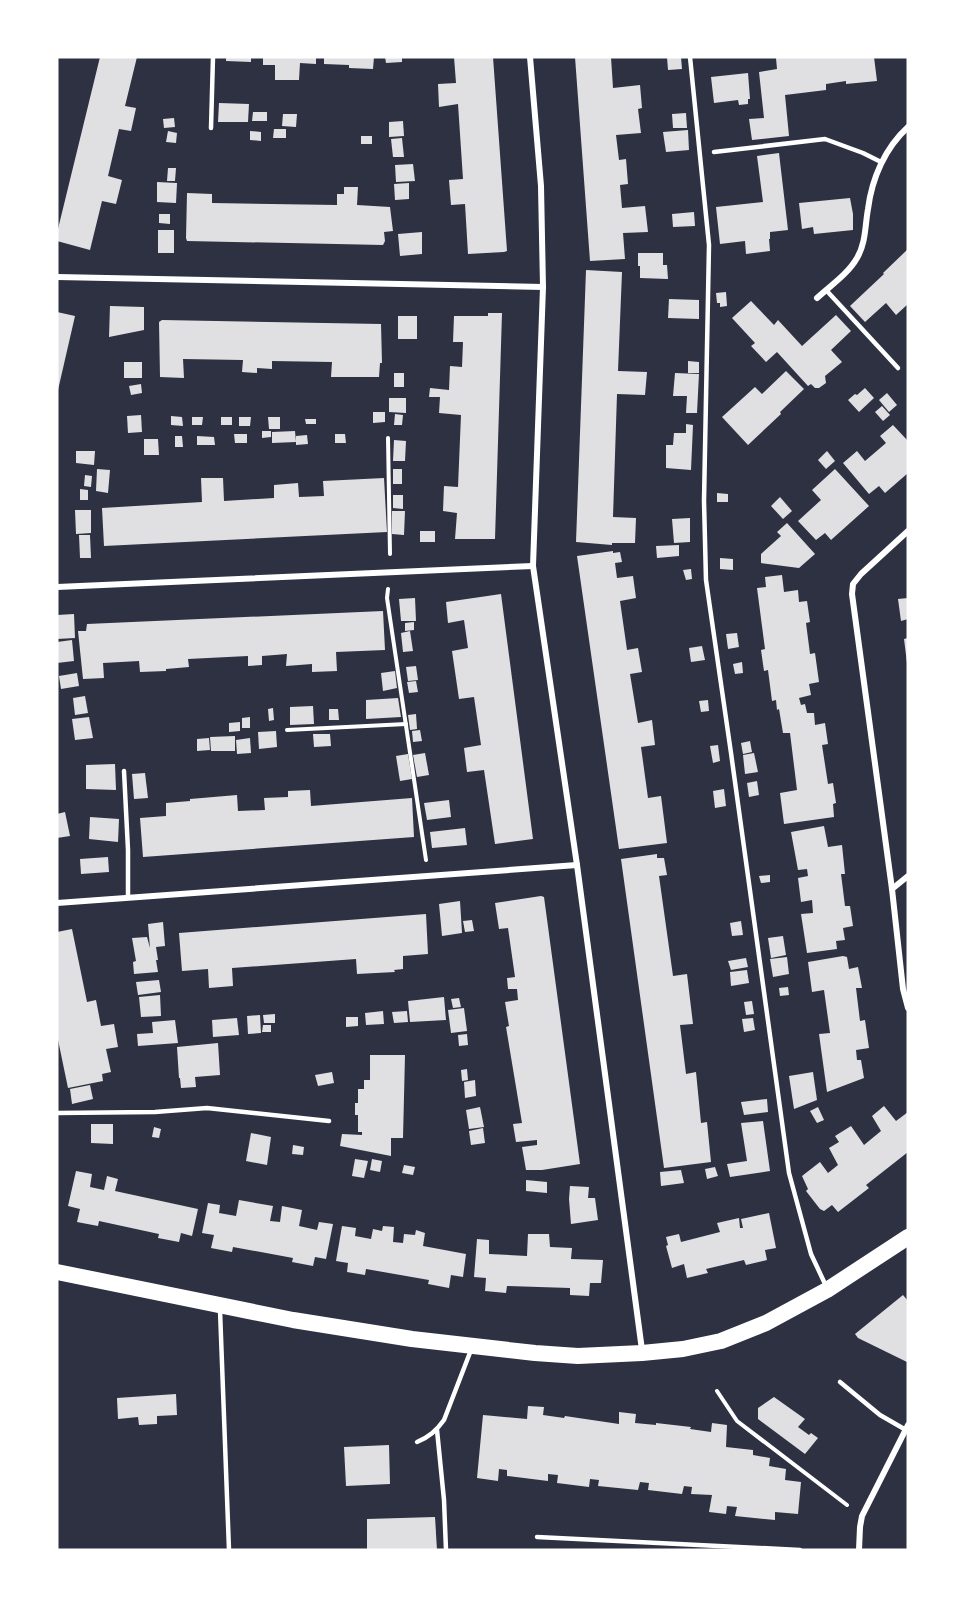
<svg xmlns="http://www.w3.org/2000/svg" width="965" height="1607" font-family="'Public Sans',sans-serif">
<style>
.building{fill:#e0e0e3}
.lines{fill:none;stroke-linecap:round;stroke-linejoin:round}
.path{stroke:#fff;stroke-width:4}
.service{stroke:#fff;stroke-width:4.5}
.minor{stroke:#fff;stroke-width:6}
.trunk{stroke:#fff;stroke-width:16}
</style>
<rect width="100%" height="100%" fill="#2d3142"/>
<g class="building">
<path d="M100 57H137L125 106 136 108 131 131 119 129 108 176 122 180 116 204 102 201 90 250 57 241V233Z"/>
<path d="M226 57H251V62L226 61Z"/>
<path d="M263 57H316V64L300 63 299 80H275V65H263Z"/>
<path d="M324 57H374L373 69 349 68V65L324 64Z"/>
<path d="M385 57H402V62L386 63Z"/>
<path d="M454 57H493L507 251 504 252 468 254 465 204 451 205 449 180 463 179 458 104 439 107 438 84 456 83Z"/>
<path d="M575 57H611L613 88 640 85 642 108 638 109 641 133 616 135 619 160 626 159 628 184 620 185 622 208 645 206 648 232 623 233 625 259 590 261Z"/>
<path d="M667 57H681L682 69 668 70Z"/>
<path d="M783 57H874L877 81 846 84V81L826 84V90L785 95 789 136 752 140 749 119 764 118 759 72 777 69 776 58Z"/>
<path d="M748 73 750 99H748V104L739 105 738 100 714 103 711 77Z"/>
<path d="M219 103 249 104 248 122H218Z"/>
<path d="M253 112H267V121H252Z"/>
<path d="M686 113 687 128H673L672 114Z"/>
<path d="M283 114H297L296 127 282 126Z"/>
<path d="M174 118 175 127 164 128 163 119Z"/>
<path d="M403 121 404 136 389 137V122Z"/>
<path d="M274 129H286V138H273Z"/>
<path d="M688 130 689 150 666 152 663 132Z"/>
<path d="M168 131 177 133 176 143 166 142Z"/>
<path d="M250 131 261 132V141L250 140Z"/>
<rect x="361" y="136" width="11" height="8"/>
<path d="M402 138 404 157H393L391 139Z"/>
<path d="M779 153 788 230 770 232V239H769L770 251 746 254 745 241 720 244 716 207 763 202 757 156Z"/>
<path d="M413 164 415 181 396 182 395 165Z"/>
<path d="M168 168H176L175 181H167Z"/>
<path d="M157 182 177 183 176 203 157 202Z"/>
<path d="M409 183V199L395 200 394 184Z"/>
<path d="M344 187H358L357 205 390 207 393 231 384 232 385 241 383 245 187 241 186 238 187 193 212 194V203L337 205V194H344Z"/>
<path d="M850 198 853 214V230L814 234 813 227 802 229 799 203Z"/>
<path d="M694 212 695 226 673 227 672 214Z"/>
<path d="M159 214H170V224L159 223Z"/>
<rect x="158" y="230" width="16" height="23"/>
<path d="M422 232V254L400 256 398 234Z"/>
<path d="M908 249V304L896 315 886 303 865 322 850 306 884 274 883 273Z"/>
<path d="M638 253H663V265H667L668 279 640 278V266H638Z"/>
<path d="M586 270 622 272 618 371 647 372 645 395 617 394 613 517 636 518 635 543H612V545L576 542Z"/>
<path d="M726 292 727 306 720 307V303H717L716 293Z"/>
<path d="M669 299 699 300V319L668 318Z"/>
<path d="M751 301 774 325 778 320 802 346 836 315 851 331 831 350 842 362 825 376 826 383 819 388H815L811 384 808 386 777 352 766 362 751 346 755 343 732 318Z"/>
<path d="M110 306 144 307V330L109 337Z"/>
<path d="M57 312 75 316 58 390H57Z"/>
<path d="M488 313H502L495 539H455L457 513 443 511 444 486 458 487 461 415 439 413 440 397H429L430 388 449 390 450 366 462 367 463 342H453L454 316H488Z"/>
<rect x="398" y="316" width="19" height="23"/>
<path d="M162 320 381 324 382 363H380L379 377H331L332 362 272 361V369L257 368V373L242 372 243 360 183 359 184 378 160 377 159 322Z"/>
<path d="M688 361 699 362V373H688Z"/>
<rect x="124" y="362" width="18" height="16"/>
<path d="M786 371 804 389 780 412 781 414 748 445 722 417 755 387 762 394Z"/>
<rect x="394" y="373" width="10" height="14"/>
<path d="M675 373 699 374 697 413H686L687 396H673Z"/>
<path d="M141 384 142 393 131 395 129 386Z"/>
<path d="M865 388 874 398 859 412 848 400 855 394 857 395Z"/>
<path d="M887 393 897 405 889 412 879 400Z"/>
<path d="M389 398H406V413L389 412Z"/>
<path d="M882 406 890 415 883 421 875 412Z"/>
<path d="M373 412H385V422L373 423Z"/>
<path d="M395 414 403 415 402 425H394Z"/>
<path d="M141 415 142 432 128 433 127 416Z"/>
<path d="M171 416 182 417 183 426 171 425Z"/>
<path d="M192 417H203L202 425H192Z"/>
<rect x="221" y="417" width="11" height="8"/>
<path d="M239 417H251L250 426H239Z"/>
<path d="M268 417H280V429H269Z"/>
<path d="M305 419H316V424H306Z"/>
<path d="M686 424 693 425 691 470 666 468V445H673L674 433H686Z"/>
<path d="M893 425 908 441V473L885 493 879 486 869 494 843 463 857 451 865 461 886 443 880 436Z"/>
<path d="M262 431H271V437L262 438Z"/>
<path d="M295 431 296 442 272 443V432Z"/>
<path d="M234 434H247V443H235Z"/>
<path d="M335 434H345L346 443H335Z"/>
<path d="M307 435 308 444 296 445V436Z"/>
<path d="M175 436H182L183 447H175Z"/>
<path d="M197 436 214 437 215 445H197Z"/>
<path d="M144 439H158L159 455H144Z"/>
<path d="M394 440 406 441 405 461H393Z"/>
<path d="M76 451H95L94 465 76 463Z"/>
<path d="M827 451 835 461 826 469 818 460Z"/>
<path d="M97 469 110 470 108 493 96 491Z"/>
<rect x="393" y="469" width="9" height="15"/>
<path d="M835 469 869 506 831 540 825 533 816 540 798 521 821 500 812 490Z"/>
<path d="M85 475 92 476 91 487 84 486Z"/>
<path d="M201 478H223L224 501 274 498V485L298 483 299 497 324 496 323 481 384 478 387 532 104 546 102 508 202 502Z"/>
<path d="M80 489 88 490V500H80Z"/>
<path d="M717 493 728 494V502H717Z"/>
<path d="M393 495H403V509L393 508Z"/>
<path d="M780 497 792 511 783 519 771 506Z"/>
<path d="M75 510H91V533L76 534Z"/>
<path d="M392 511H405L404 535 392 534Z"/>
<path d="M690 518V542L674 543 672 519Z"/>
<path d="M787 523 815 554 799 568 761 563V554L781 536 777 532Z"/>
<rect x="420" y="531" width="15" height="11"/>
<path d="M79 535H90L91 558H80Z"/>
<path d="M679 545V556L657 558 656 546Z"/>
<path d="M613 551V553L620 552 622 562 615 563 617 578 633 576 636 598 620 601 627 650 638 648 642 672 630 674 638 723 652 720 655 745 641 747 648 798 661 796 667 843 619 849 577 556Z"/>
<path d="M720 558 733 559V570L720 569Z"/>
<path d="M691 569 692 579 686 580 683 570Z"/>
<path d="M782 575 784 592 798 590 799 602 807 601 810 622 806 623 810 654 815 653 819 682 809 684 811 695 799 698 801 705 805 704 807 713H814L815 725 825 723 828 744 822 745 828 784 833 783 836 803 833 804 834 817 784 824 780 793 797 790 790 733H783L779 709 777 710 776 700 772 701 768 670 764 671 761 650 765 649 757 588 766 587 765 577Z"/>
<path d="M501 594 533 839 495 844 484 770 467 772 464 748 481 745 474 697 459 699 452 651 468 648 464 620 448 623 446 602Z"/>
<path d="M415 598 416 621H401L399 599Z"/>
<path d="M908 598V619L901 621 898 599Z"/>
<path d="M383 611 385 650 336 652 337 671 312 672V664L286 666 287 654 262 656V665L248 666V656L188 659 189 667 166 669V671L140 672 139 661 103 663 104 678 83 679 78 631H86L87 624Z"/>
<path d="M74 614 75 638 57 639V615Z"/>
<path d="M414 622V630L405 631V623Z"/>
<path d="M410 631 413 651 403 652 401 633Z"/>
<path d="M737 633 739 647 728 649 726 634Z"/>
<path d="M908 638V663H907L904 639Z"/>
<path d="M72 640 74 661 57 663V642Z"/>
<path d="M702 646 705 660 691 662 689 648Z"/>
<path d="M742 662 743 673 735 674 733 664Z"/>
<path d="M416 666 418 680 408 681 406 667Z"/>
<path d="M395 671 397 688 383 691 381 673Z"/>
<path d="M77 673 79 686 61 689 59 676Z"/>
<path d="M416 681 418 692 409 693 407 682Z"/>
<path d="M85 696 88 713 75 715 73 698Z"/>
<path d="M398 698 401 717 366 719V700Z"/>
<path d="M708 700 709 711 701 712 699 701Z"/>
<path d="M313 706 314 724 290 725V707Z"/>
<path d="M273 708 274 720 269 721 268 709Z"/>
<path d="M329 709H338L339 720H329Z"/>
<path d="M416 714 417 729 410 730 408 715Z"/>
<path d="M89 717 93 738 75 740 72 719Z"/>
<path d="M250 717V728H242V718Z"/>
<path d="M240 722V731L229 732V723Z"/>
<path d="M420 730 422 741 413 742 412 731Z"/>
<path d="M276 731 277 747 259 749 258 732Z"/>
<path d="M313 734H330L331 746 314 747Z"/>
<path d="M235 736V751H211L210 737Z"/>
<path d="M209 738 210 750 197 751V739Z"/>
<path d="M250 738 251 753 237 754 236 740Z"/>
<path d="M750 741 752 752 743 754 741 743Z"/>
<path d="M718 745 720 761 713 763 710 746Z"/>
<path d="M425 753 429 775 417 777 413 755Z"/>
<path d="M754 753 758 772 745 774 743 755Z"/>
<path d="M408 754 412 779 400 781 396 756Z"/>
<path d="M115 764 116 790 86 789V765Z"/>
<path d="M145 773 148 798 134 799 132 774Z"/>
<path d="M757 781 759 795 749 797 747 783Z"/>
<path d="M724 789 726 806 715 808 713 791Z"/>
<path d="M310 790 311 806 412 798 414 837 143 857 140 818 166 816V803L190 801V799L237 795 238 811 265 810 264 798 288 797V791Z"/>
<path d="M449 800 451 817 427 820 424 803Z"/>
<path d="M65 812 70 836 57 838V814Z"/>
<path d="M90 817 119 819 118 842 89 839Z"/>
<path d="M824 826 828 847 842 845 845 874H841L845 906H850L853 926 843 928 845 940 836 941 837 949 807 953 801 914 813 913 812 900 801 902 798 878 808 876 807 869 798 870 791 832Z"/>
<path d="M465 828 467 845 432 848 430 832Z"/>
<path d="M657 854V858H664L667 875 659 876 673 976 687 974 693 1024 680 1025 686 1074 696 1072 701 1123 707 1122 711 1162 664 1168 621 859Z"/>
<path d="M108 857 109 872 81 874 80 859Z"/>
<path d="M770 875V882L761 883 759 876Z"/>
<path d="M541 896 544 897 580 1164 542 1170H526L522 1147 537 1145V1140L516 1142 513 1124 522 1123 506 1027 509 1026 505 1002 518 1000 517 989H508L507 978 515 977 508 928 499 929 495 903Z"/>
<path d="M460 901 462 933 442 936 439 904Z"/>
<path d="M426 914 428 954 403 956V969L394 970 395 972 357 974 356 959 232 968 233 986 209 988 208 969 182 971 179 933Z"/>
<path d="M472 920 474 931 465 932 463 921Z"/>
<path d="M741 921 743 935 732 936 730 923Z"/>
<path d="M163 922 165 946 156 947 158 960H156L158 972 134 974 133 962 136 961 132 938 147 937 150 948 148 924Z"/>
<path d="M72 929 87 1002 96 1000 101 1026 114 1024 118 1047 106 1049 111 1072 102 1074 103 1081 68 1088 57 1035V932Z"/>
<path d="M783 936 786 955 771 958 768 938Z"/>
<path d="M843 956 847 957 849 969 858 967 862 988H856L860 1021 865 1020 869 1048 856 1050 857 1060H861L864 1078 827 1092 819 1034 830 1033 824 990 812 992 808 962Z"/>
<path d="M787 957 789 974 773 977 770 959Z"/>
<path d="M746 958 748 967 731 970 728 961Z"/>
<path d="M747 970 749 983 731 986 730 972Z"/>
<path d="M159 980 161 992 138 995 136 982Z"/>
<path d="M788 987 789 995 780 996 779 988Z"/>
<path d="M160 995 161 1016 141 1017 139 997Z"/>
<path d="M444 997 446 1020 410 1022 408 1001Z"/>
<path d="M459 998 461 1007 453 1008 451 999Z"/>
<path d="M752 1001 754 1014 746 1015 744 1002Z"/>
<path d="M464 1008 467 1031 451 1033 448 1010Z"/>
<path d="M383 1011 384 1024 366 1025 365 1013Z"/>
<path d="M407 1011 408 1022 394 1023 392 1012Z"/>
<path d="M275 1014V1023H264L263 1015Z"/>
<path d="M260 1015 261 1033 248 1034 247 1016Z"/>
<path d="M346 1017H358V1026L346 1027Z"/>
<path d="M237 1018 239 1035 213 1037 212 1020Z"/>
<path d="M753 1018 755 1030 744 1032 742 1019Z"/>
<path d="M175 1020 178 1043 138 1046 137 1034 153 1033 152 1022Z"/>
<path d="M263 1025H271V1032H262Z"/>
<path d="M467 1034 468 1045 459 1046 458 1035Z"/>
<path d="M218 1043 220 1075 195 1077 196 1087 181 1088 180 1078H179L177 1047Z"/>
<path d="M370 1055H405L403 1138H391V1156L340 1146 342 1134 362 1135V1132H358V1115H355V1103H358V1089H364V1080H370Z"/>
<path d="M467 1069 468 1080 462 1081 461 1070Z"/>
<path d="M332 1072 334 1083 318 1086 315 1075Z"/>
<path d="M813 1072 817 1100 794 1109 789 1076Z"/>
<path d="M475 1080 476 1096 465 1098 464 1082Z"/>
<path d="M90 1085 93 1099 72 1104 70 1089Z"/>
<path d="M767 1099 768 1112 744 1115 741 1102Z"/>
<path d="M884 1106 896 1121 908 1112V1152L866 1185 869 1188 838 1212 832 1205 824 1211 820 1209 806 1191 808 1189 802 1176 820 1162 828 1173 838 1165 829 1148 839 1142 835 1136 851 1126 864 1145 881 1131 872 1116Z"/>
<path d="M480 1107 484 1127 469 1129 466 1110Z"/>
<path d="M818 1107 824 1120 817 1123 810 1111Z"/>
<path d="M763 1121 770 1171 730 1177 727 1164 747 1161 741 1123Z"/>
<path d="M91 1124H113V1144L91 1143Z"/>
<path d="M154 1127 161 1129 159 1138 152 1137Z"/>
<path d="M483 1128 485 1143 471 1145 469 1131Z"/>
<path d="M251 1133 271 1137 267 1165 246 1161Z"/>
<path d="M293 1145 304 1147 303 1155 292 1154Z"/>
<path d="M355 1159 368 1161 364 1178 352 1176Z"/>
<path d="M372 1159 382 1161 380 1172 370 1170Z"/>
<path d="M404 1165 415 1167 413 1175 402 1173Z"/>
<path d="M715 1167 718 1176 707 1179 705 1169Z"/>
<path d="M681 1170 684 1183 661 1186 660 1172Z"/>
<path d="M76 1171 92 1174 90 1187 104 1190 107 1176 118 1179 115 1191 198 1209 192 1236 181 1233 179 1242 158 1238 159 1234 99 1221 98 1226 77 1222 80 1209 68 1206Z"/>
<path d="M526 1180 547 1182V1193L526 1191Z"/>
<path d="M570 1186 589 1187 588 1198H595L598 1220 571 1224 569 1199Z"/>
<path d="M239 1200 273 1206 270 1221 280 1222 282 1206 302 1210 299 1226 317 1230 319 1222 333 1224 326 1259 315 1257 313 1266 292 1262 293 1258 233 1247 232 1252 211 1248 214 1235 202 1233 208 1203 220 1205 219 1213 236 1216Z"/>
<path d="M769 1213 776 1248 765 1250 767 1260 746 1265 744 1260 706 1269 708 1273 687 1278 684 1264 672 1268 666 1246 668 1245 666 1237 679 1234 681 1242 720 1232 717 1223 739 1218 740 1228H743L741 1219Z"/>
<path d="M342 1226 356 1228 355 1236 371 1239 373 1229 382 1231 383 1226 394 1227 393 1242 403 1243 404 1234 415 1235 416 1230 425 1233 423 1246 466 1254 463 1277 451 1275 449 1288 428 1284 429 1280 366 1269 365 1275 347 1272 348 1263 336 1261Z"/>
<path d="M528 1234H549L550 1247 572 1248 571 1259 603 1260 601 1283H590L589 1296 570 1295V1288L507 1286 506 1293 485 1291 486 1278 474 1277 477 1239 489 1240V1254L527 1256Z"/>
<path d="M903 1295 908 1301 907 1362 858 1338 855 1334Z"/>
<path d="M176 1394 177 1415 157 1416V1424L139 1425 138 1417 118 1419 117 1398Z"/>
<path d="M774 1397 805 1419 798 1427 809 1435 811 1433 818 1438 805 1454 758 1419V1408Z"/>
<path d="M528 1406 544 1407 543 1415 564 1418 565 1416 619 1424V1412L636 1414 635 1423 656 1425V1423L691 1427 690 1429 711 1432 712 1423 727 1425 726 1447 753 1450V1455L770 1458 769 1466 786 1469 785 1480 801 1482 798 1514 775 1512V1520L735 1516 737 1507 727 1506 726 1514 709 1512 712 1495 691 1494 692 1487 684 1486 682 1494 648 1490 649 1483 640 1482 638 1490 598 1486 599 1480 590 1479 589 1487 557 1483 558 1475 548 1474V1481L507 1476V1470L499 1469 498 1481 477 1478 483 1415 527 1419Z"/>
<path d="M389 1445 390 1484 346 1486 344 1447Z"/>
<path d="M435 1517 437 1550H367V1519Z"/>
</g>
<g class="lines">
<g class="path">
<path d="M388 438 390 554"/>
<path d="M388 589 387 598 426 860"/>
<path d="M287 730 406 724"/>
<path d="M717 1391 737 1421 847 1505"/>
</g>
<g class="service">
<path d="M690 57 709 245 704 501 706 580 731 753 789 1173 811 1254 826 1286"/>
<path d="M211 128 213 57"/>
<path d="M714 152 825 139 863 153 881 162"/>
<path d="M826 290 898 368"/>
<path d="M124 771 128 850V897"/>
<path d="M57 1113 155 1112 207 1108 329 1121"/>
<path d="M220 1310 229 1550"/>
<path d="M840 1382 880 1415 906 1430"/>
<path d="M437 1430 444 1500 446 1550"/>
<path d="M417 1442C429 1437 436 1431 444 1420L471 1350"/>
<path d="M537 1537 800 1550"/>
</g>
<g class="minor">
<path d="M530 57 541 186 543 287 533 566 577 865 642 1350"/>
<path d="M57 277 543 287"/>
<path d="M817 298C830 286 848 274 857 258 866 243 865 225 868 209 872 178 885 148 908 127"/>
<path d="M908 531 861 574 853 584 852 594 892 889 903 989 908 1008"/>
<path d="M57 587 533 566"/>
<path d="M892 889 908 876"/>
<path d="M57 903 577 865"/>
<path d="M859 1550 860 1527 862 1516 908 1425"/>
</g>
<path class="trunk" d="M57 1272 293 1320 412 1339 535 1353 578 1356 642 1353 683 1349 721 1341 766 1323 827 1290 908 1237"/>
</g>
<rect width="965" height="1607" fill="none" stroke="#ffffff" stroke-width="117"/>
</svg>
